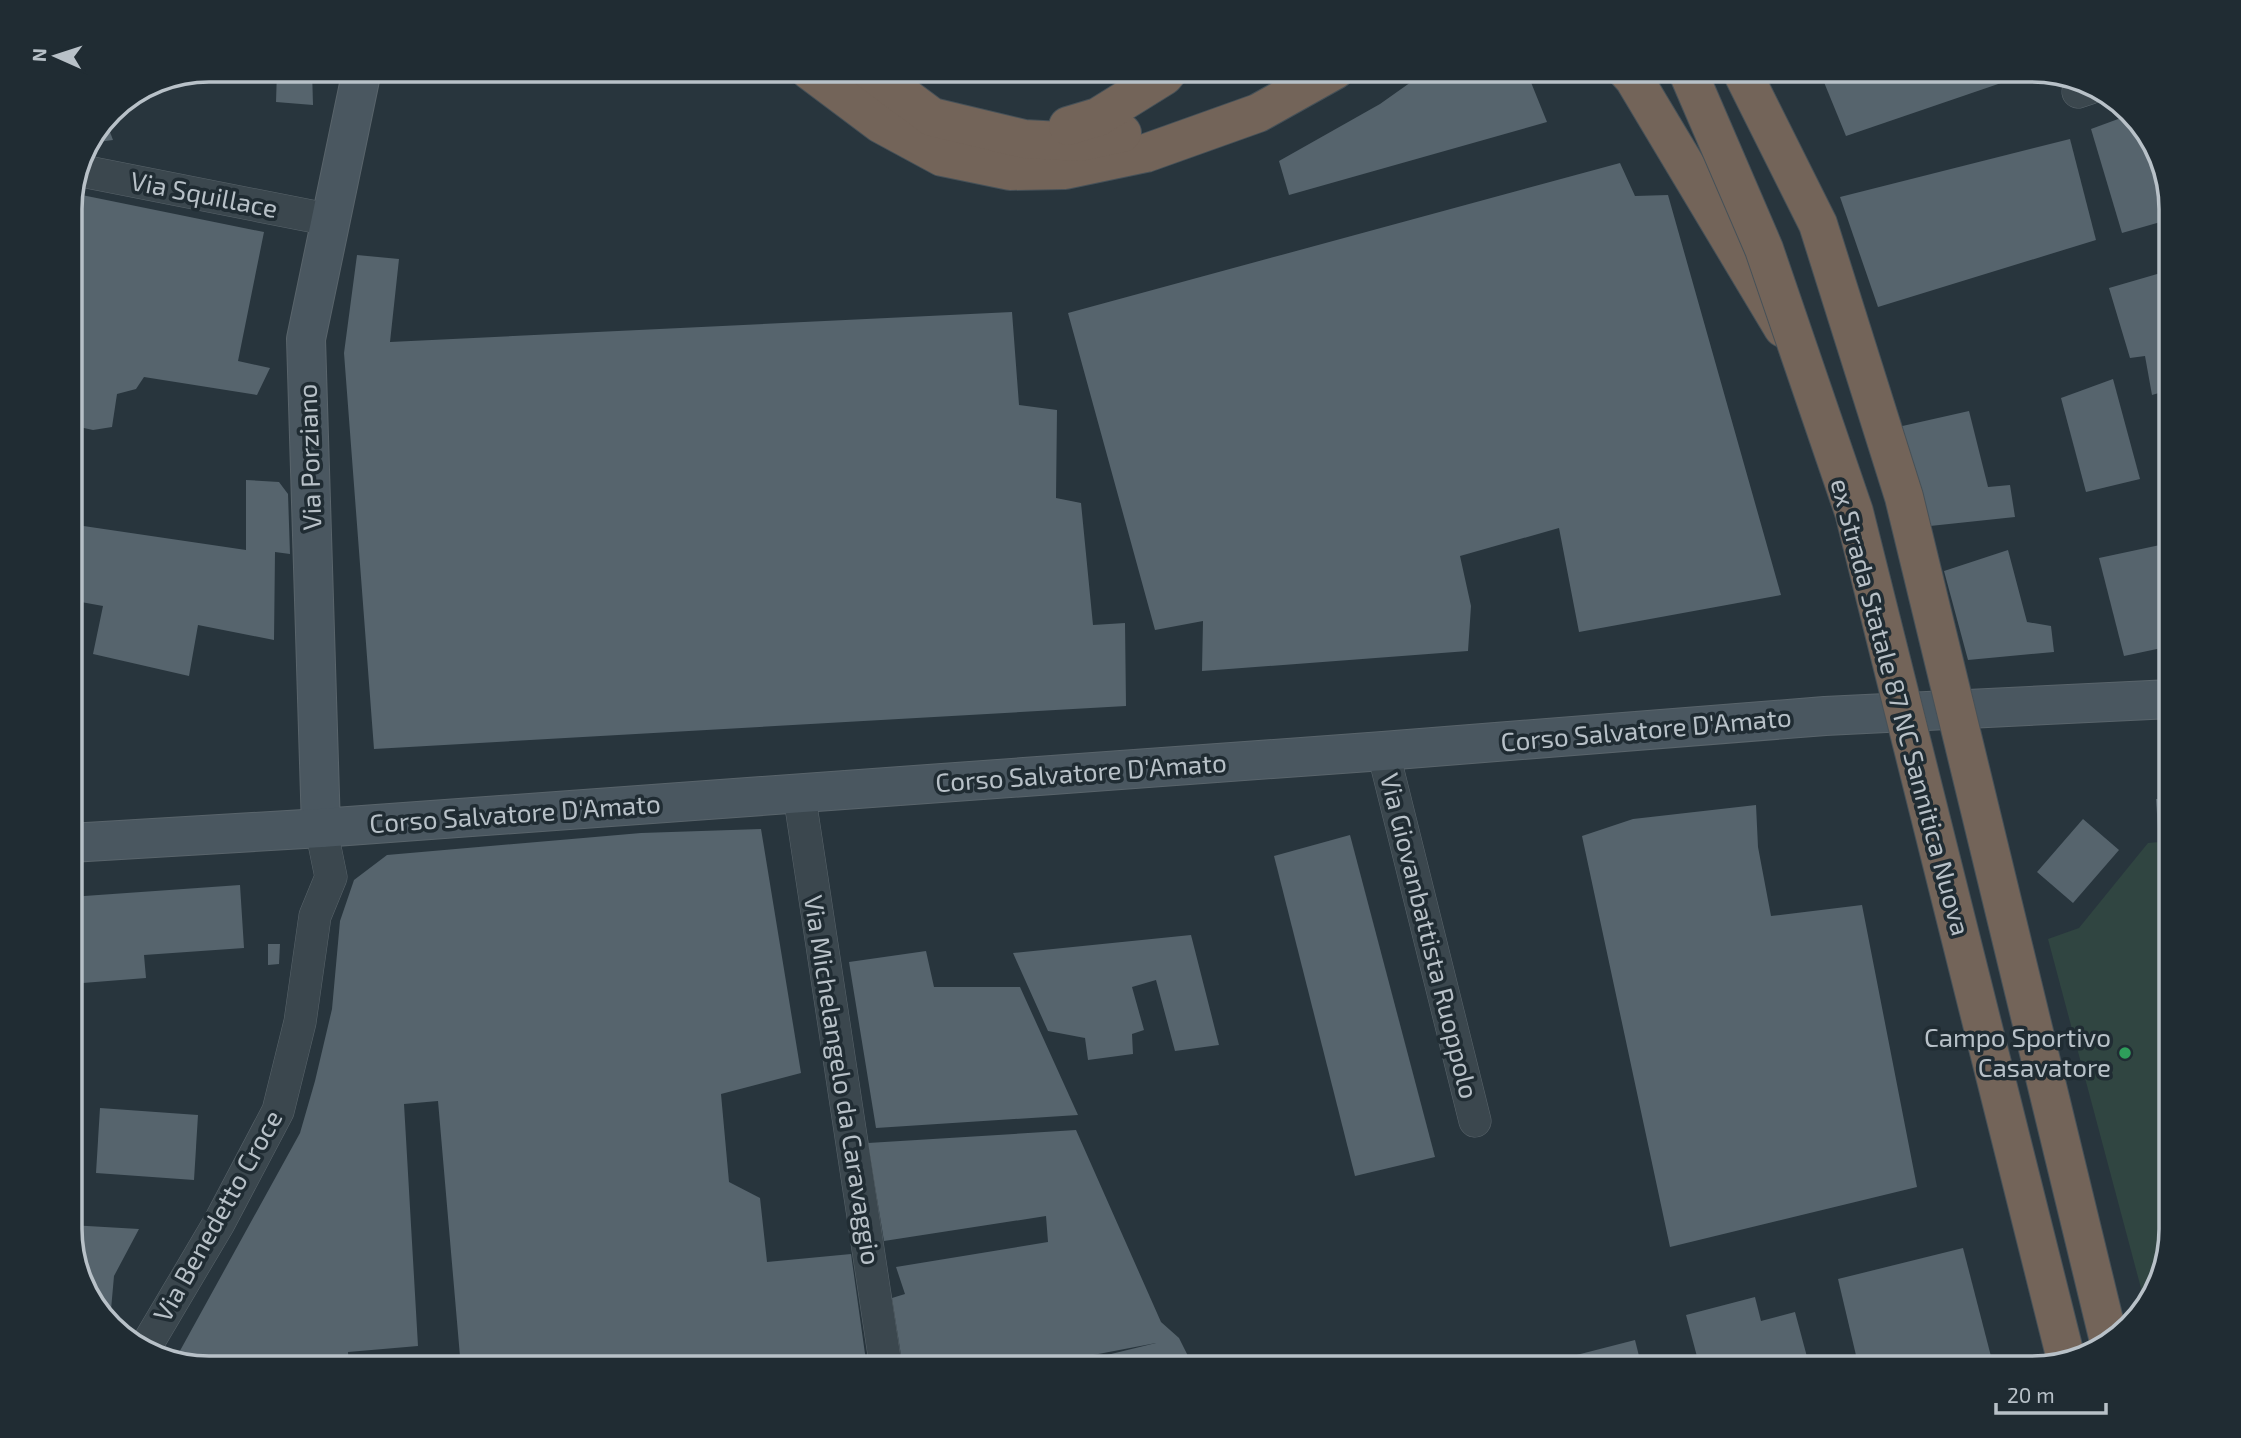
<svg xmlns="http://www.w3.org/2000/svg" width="2241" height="1438" font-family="'Exo 2',sans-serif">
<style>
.green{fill:#304541}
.building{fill:#56646d}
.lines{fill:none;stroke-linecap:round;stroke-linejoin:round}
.street-casing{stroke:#59646b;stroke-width:33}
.secondary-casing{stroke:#59646b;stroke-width:40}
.highway-casing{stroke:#465158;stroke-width:40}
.street{stroke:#3b474e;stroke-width:32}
.secondary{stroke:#4a5760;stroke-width:38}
.highway{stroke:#736459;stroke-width:38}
.highway-bridge-casing{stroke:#465158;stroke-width:40;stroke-linecap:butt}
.highway-bridge{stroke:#736459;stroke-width:38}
.leisure-dot{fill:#2e9e5b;stroke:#202c33;stroke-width:2.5}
.labels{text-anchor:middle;stroke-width:7;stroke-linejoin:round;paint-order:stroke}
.street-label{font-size:26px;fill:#b8c1c8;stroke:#202c33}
.poi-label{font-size:26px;fill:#b8c1c8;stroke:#202c33;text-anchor:end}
.rim{fill:none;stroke:#b8c1c8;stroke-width:3.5}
</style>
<rect width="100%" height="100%" fill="#28353d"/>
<path class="green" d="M2171 841V1229L2146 1307 2048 939 2079 928 2148 843Z"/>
<g class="building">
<path d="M277 70H312L313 105 276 102Z"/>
<path d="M1428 70H1526L1547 122 1289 195 1279 161 1380 104Z"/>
<path d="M1819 70H2031L2036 71 1846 136Z"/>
<path d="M204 71 200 84 169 78Z"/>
<path d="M2129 115 2152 140 2171 209V219L2122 233 2091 129Z"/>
<path d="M105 119 113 140 90 143Z"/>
<path d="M2070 139 2096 240 1878 307 1840 197Z"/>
<path d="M1620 163 1635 196 1668 195 1781 595 1579 632 1559 528 1460 556 1471 606 1468 651 1202 671 1203 621 1155 630 1068 313Z"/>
<path d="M72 193 264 232 238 361 270 368 257 395 144 377 136 389 117 394 112 427 93 430 70 425Z"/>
<path d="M357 255 399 259 390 342 1012 312 1019 405 1057 410 1056 498 1081 503 1093 625 1125 623 1126 706 374 749 344 353Z"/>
<path d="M2171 270V396L2170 397 2169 390 2152 395 2145 356 2130 358 2109 288Z"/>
<path d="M2113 379 2140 479 2086 492 2061 398Z"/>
<path d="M1969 411 1988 487 2010 485 2015 517 1930 526 1898 427Z"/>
<path d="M246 480 279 482 288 494 290 554 275 552 274 640 198 625 189 676 93 654 103 606 70 600V524L246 550Z"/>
<path d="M2160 545 2171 585V646L2124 656 2099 558Z"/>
<path d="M2008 550 2027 622 2051 626 2054 652 1968 660 1944 571Z"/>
<path d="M2171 798V828L2158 829 2156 799Z"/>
<path d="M1756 805 1758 847 1771 916 1862 905 1917 1187 1670 1247 1582 836 1633 819Z"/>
<path d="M2083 819 2119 850 2073 903 2037 872Z"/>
<path d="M761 829 801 1073 721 1094 729 1182 760 1198 767 1262 851 1254 867 1368H461L438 1101 404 1104 418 1346 348 1352 349 1368H210L176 1358 300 1133 315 1081 332 1009 340 921 354 880 387 855 641 833Z"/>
<path d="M1350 835 1435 1157 1355 1176 1274 856Z"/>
<path d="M240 885 244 948 144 955 146 978 70 984V897Z"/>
<path d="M1191 935 1219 1045 1175 1051 1156 980 1132 987 1144 1030 1132 1034 1133 1054 1088 1060 1085 1038 1048 1031 1013 953Z"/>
<path d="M268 944H280L279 964 268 965Z"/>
<path d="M926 951 934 987H1020L1078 1115 876 1128 849 962Z"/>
<path d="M80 1098 77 1177H70V1100Z"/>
<path d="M100 1108 198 1115 194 1180 96 1173Z"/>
<path d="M1076 1130 1161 1322 1179 1338 1194 1368H1054L1156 1343 1025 1368H903L892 1298 905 1294 896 1267 1048 1242 1046 1216 884 1241 868 1143Z"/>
<path d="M70 1225 139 1229 114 1276 110 1321 89 1298 70 1237Z"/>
<path d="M1963 1248 1994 1368H1859L1838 1279Z"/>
<path d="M1755 1297 1761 1321 1795 1312 1810 1368H1700L1686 1315Z"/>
<path d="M1635 1340 1642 1368H1559L1557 1360Z"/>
</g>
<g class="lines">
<defs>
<g id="street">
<path d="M2078 92 2090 88"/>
<path d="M77 170 331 220"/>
<path d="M1383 751 1475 1121"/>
<path d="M799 793 886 1368"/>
<path d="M145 1348 219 1223 278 1111 300 1022 315 916 331 877 321 828"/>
</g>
<g id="secondary">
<path d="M321 828 306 339 362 70"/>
<path d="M70 843 321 828 1383 751 1825 716 2171 699"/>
</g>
<g id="highway">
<path d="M809 70 881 124 942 157 1010 171 1065 170 1146 153 1258 113 1335 70"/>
<path d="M869 70 932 117 1024 139 1080 142 1122 133"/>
<path d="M1626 70 1634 79 1783 328"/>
<path d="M1068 126 1098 117 1164 76 1169 70"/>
</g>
</defs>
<use href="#street" class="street-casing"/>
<use href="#secondary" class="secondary-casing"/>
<use href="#highway" class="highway-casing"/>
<use href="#street" class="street"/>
<use href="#secondary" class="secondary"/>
<use href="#highway" class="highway"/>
<defs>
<g id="highway-bridge">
<path d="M1687 70 1764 249 1854 512 2066 1359"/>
<path d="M1741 70 1818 224 1904 497 2109 1341"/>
</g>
</defs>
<use href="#highway-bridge" class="highway-bridge-casing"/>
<use href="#highway-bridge" class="highway-bridge"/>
</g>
<circle class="leisure-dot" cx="2125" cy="1053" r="7"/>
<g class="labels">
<g class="street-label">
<text transform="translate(204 195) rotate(11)" y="9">Via Squillace</text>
<text transform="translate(310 457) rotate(-92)" y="9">Via Porziano</text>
<text transform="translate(1900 707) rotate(75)" y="9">ex Strada Statale 87 NC Sannitica Nuova</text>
<text transform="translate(1646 730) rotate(-5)" y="9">Corso Salvatore D'Amato</text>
<text transform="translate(1081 773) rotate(-4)" y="9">Corso Salvatore D'Amato</text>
<text transform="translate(515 814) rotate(-4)" y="9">Corso Salvatore D'Amato</text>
<text transform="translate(1429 936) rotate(76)" y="9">Via Giovanbattista Ruoppolo</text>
<text transform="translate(842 1080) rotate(81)" y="9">Via Michelangelo da Caravaggio</text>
<text transform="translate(218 1216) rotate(-61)" y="9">Via Benedetto Croce</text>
</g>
<g class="poi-label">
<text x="2111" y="1047">Campo Sportivo<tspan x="2111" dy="30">Casavatore</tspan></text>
</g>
</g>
<path d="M0 0H2241V1438H0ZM209 82H2032A127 127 0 0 1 2159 209V1229A127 127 0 0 1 2032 1356H209A127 127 0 0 1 82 1229V209A127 127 0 0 1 209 82Z" fill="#202c33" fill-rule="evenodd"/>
<path class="rim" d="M209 82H2032A127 127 0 0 1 2159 209V1229A127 127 0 0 1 2032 1356H209A127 127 0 0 1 82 1229V209A127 127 0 0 1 209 82Z"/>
<g transform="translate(56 56) rotate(273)" stroke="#202c33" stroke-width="5" paint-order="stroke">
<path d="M0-5L12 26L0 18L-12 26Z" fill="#b8c1c8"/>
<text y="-10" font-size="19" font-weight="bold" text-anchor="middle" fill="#b8c1c8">N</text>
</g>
<path d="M1996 1403v10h110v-10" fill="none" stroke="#b8c1c8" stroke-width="3.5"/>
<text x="2007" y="1403" font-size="21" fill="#b8c1c8" stroke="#202c33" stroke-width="5" paint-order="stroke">20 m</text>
</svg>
